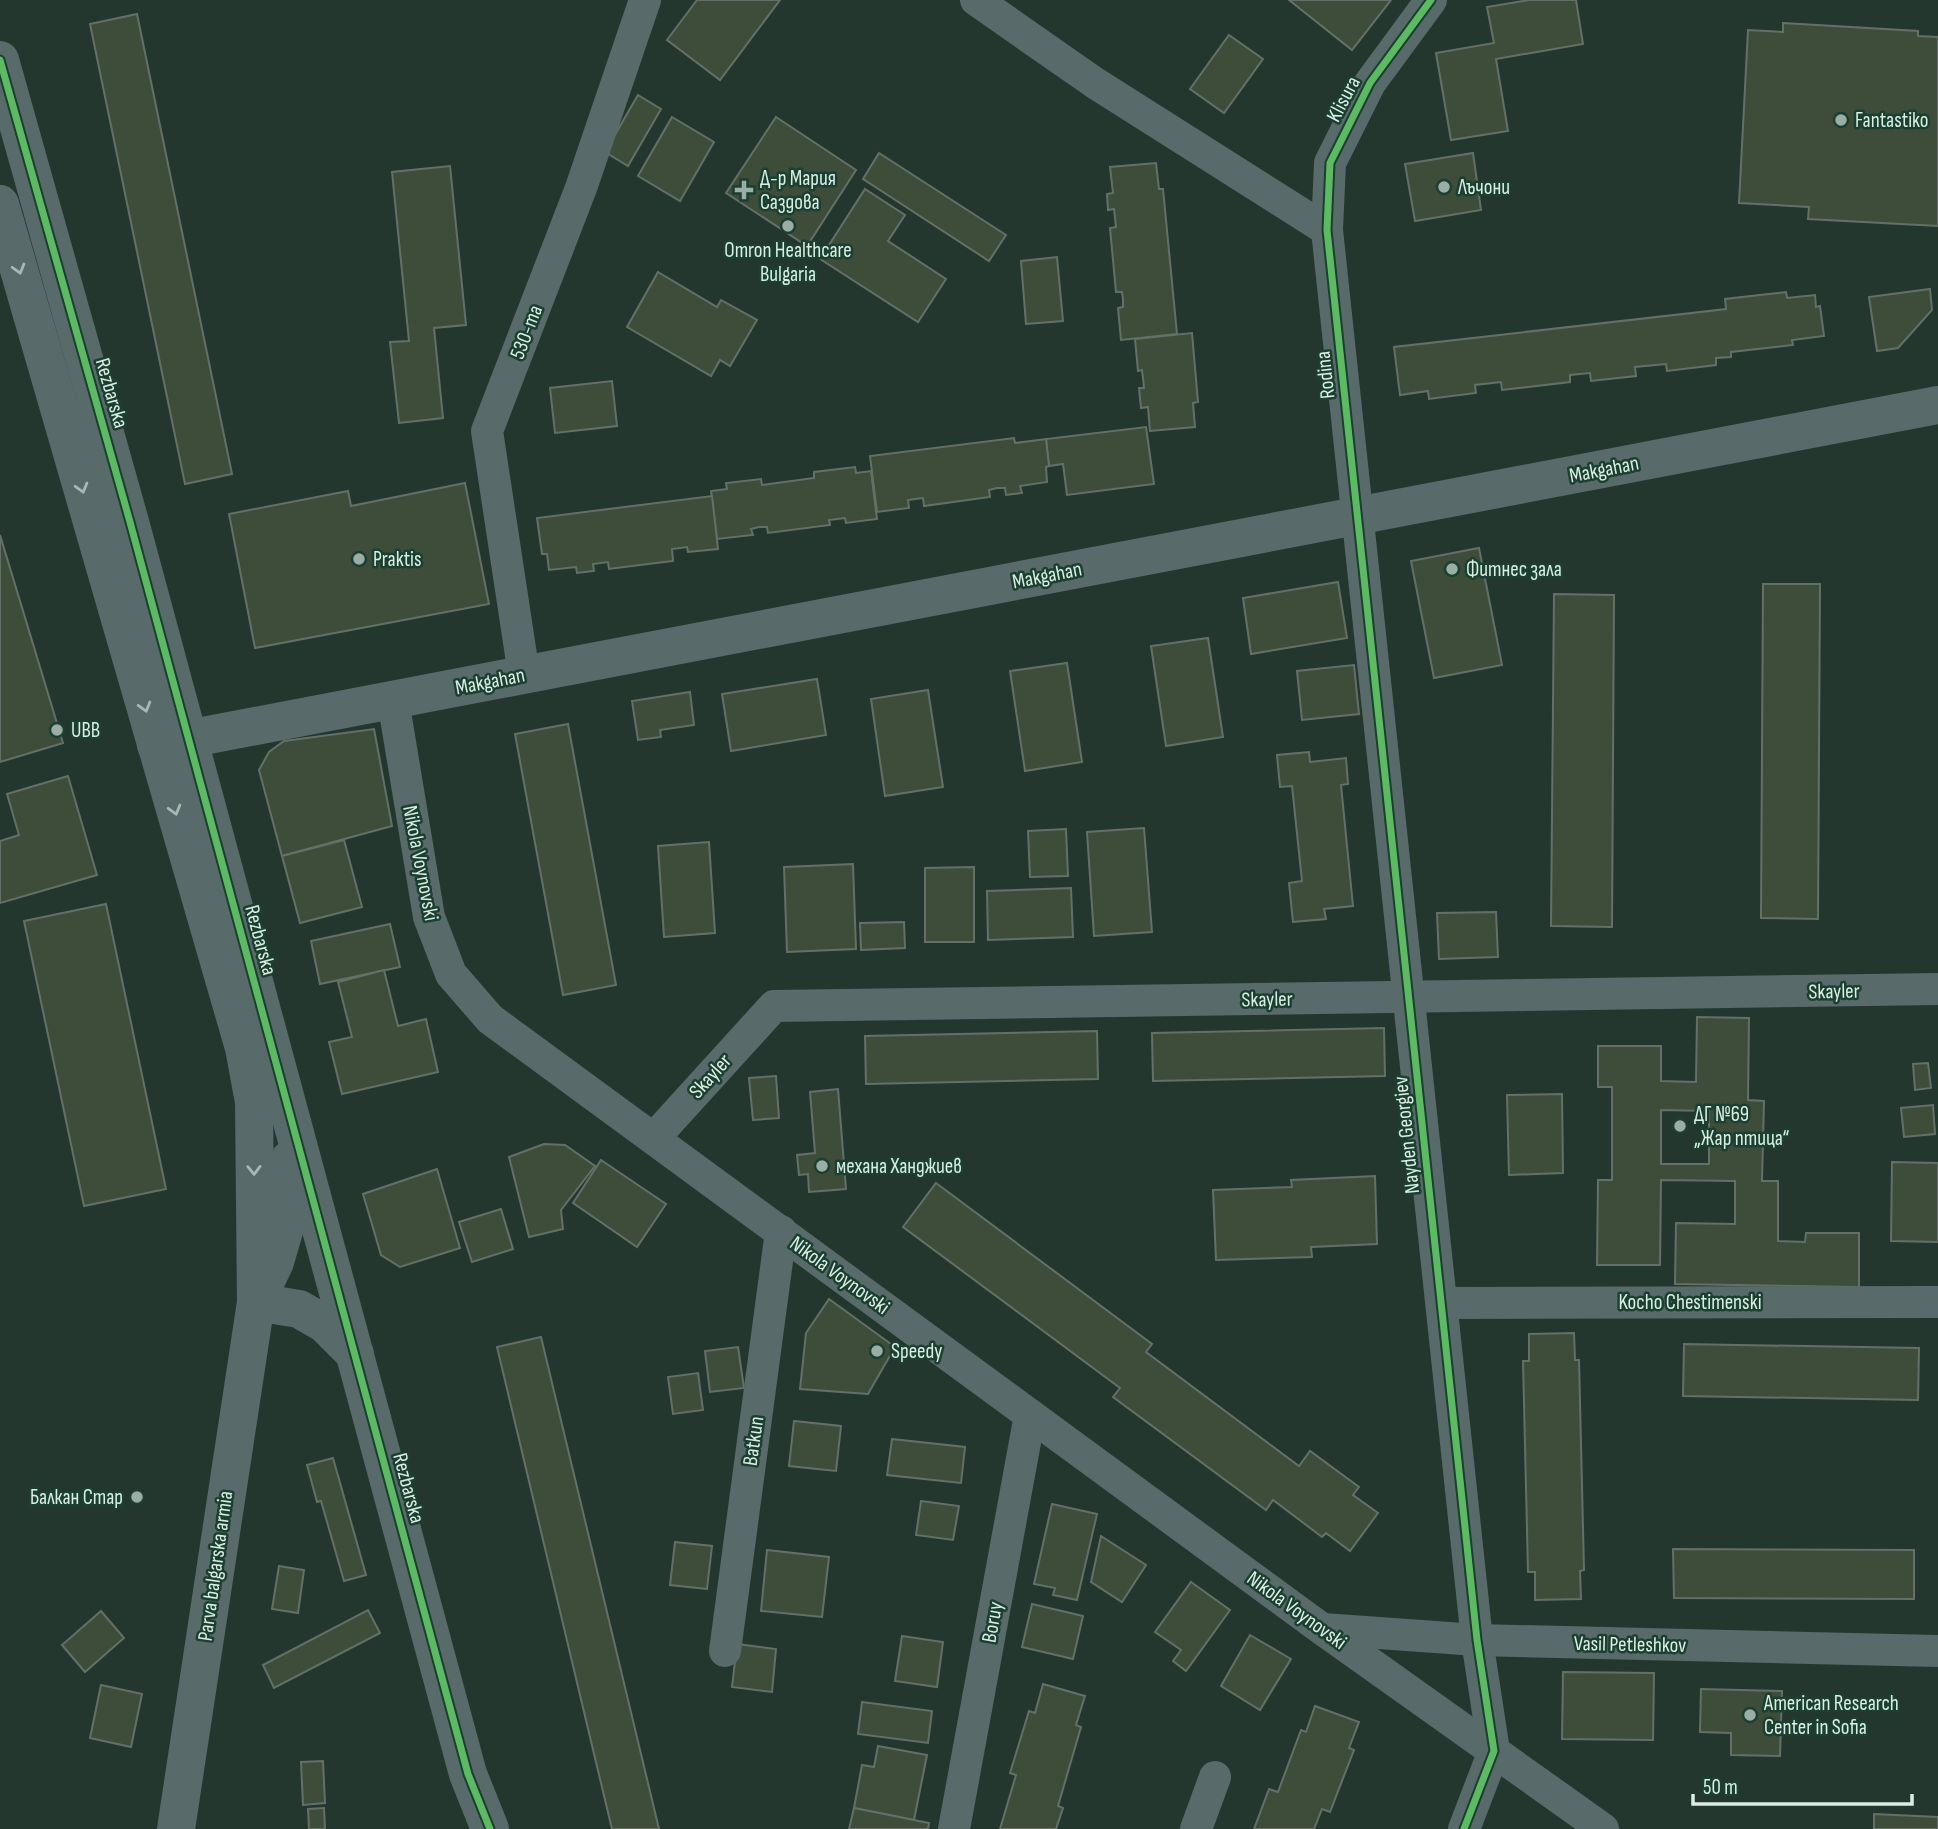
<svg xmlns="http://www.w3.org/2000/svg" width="1938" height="1829" font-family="'Sofia Sans Condensed',sans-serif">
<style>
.building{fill:#3d4d3a;stroke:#647067;stroke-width:2;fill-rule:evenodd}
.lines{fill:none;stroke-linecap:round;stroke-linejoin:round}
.minor{stroke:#586a69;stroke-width:32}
.tertiary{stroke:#586a69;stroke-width:38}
.cycleway-casing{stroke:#1b3f30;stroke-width:11}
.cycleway{stroke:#5cba63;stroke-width:7}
.oneway{stroke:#a6b9b3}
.poi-dot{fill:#9aaea5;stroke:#1b3f30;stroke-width:2.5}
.labels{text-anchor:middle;stroke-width:5;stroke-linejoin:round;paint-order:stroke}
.street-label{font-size:21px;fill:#daeee4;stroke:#1b3f30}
.poi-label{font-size:21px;fill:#daeee4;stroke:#1b3f30;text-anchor:start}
</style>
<rect width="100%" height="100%" fill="#23372f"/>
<g class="building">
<path d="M697 0H780L720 80 667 40Z"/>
<path d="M1289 0H1391L1352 50Z"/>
<path d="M1529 0H1576L1583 44 1496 59 1508 131 1451 140 1436 53 1494 43 1487 7Z"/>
<path d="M137 14 232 474 185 484 90 24Z"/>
<path d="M1783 23 1918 31V36L1938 37V226L1808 219 1809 207 1739 203 1748 30 1783 32Z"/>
<path d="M1229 35 1263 59 1224 113 1190 89Z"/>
<path d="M638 95 661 109 628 166 605 152Z"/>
<path d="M672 117 714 142 680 201 638 176Z"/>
<path d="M776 117 856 170 807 246 726 193Z"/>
<path d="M879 153 1006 235 989 261 863 179Z"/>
<path d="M1473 153 1481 210 1415 221 1405 164Z"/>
<path d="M1156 163 1159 189H1163L1177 334 1121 340 1118 308 1123 307V299L1122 292H1116L1110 228 1116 227 1114 209 1108 210 1107 194 1113 193 1110 167Z"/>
<path d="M450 166 466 325 434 328 443 418 399 423 390 342 409 341 392 172Z"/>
<path d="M865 189 905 215 888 241 946 279 918 322 820 259Z"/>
<path d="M1057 257 1063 321 1026 324 1021 261Z"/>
<path d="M658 272 717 307 721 300 757 320 730 366 720 360 711 376 627 327Z"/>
<path d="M1930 289 1932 310 1898 348 1877 351 1869 297Z"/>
<path d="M1786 292 1787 298 1815 295 1816 307 1820 306 1824 336 1792 340 1793 345 1731 352V357L1716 358V365L1667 371 1666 364 1635 367 1636 376 1591 381 1590 373 1570 375V382L1502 390 1501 382 1475 385 1476 393 1429 399 1428 391 1400 395 1394 347 1726 309 1725 299Z"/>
<path d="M1192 333 1198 402 1193 403 1195 427 1150 431 1148 407 1141 408 1139 388H1144L1143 378 1142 370 1138 371 1135 339Z"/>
<path d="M612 381 617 426 555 433 550 388Z"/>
<path d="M1146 427 1154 484 1067 495 1063 464 1049 466 1046 439Z"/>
<path d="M1014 438 1015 443 1046 439 1049 466 1046 467 1047 482 1020 486 1022 493 1006 495 1005 488H997L989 490 990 497 924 506 923 498 915 499 908 500 909 508 877 512 870 456Z"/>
<path d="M855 467 856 473 871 471 877 519 846 523 845 518 829 520 830 525 768 533 767 527H759L751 529 753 535 717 539 711 491 727 489 726 483 761 479 762 485 814 478V472Z"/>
<path d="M465 483 489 604 255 648 229 514 348 491 351 506Z"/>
<path d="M712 496 718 549 688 552 687 547 672 549 673 561 609 569 608 562 593 564 594 571 577 573 576 567 549 570 547 554H542L537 518Z"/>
<path d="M0 535 63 743 0 762Z"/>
<path d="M1479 548 1502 665 1434 678 1411 561Z"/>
<path d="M1338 582 1347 638 1251 654 1243 598Z"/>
<path d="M1763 584H1820L1818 919 1761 918Z"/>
<path d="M1554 594 1614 595 1612 927 1551 926Z"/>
<path d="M1208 638 1223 737 1166 746 1151 646Z"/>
<path d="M1067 663 1082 762 1025 771 1010 671Z"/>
<path d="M1354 665 1359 714 1302 720 1297 671Z"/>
<path d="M817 679 826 735 731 751 722 694Z"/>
<path d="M928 690 943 787 885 796 871 699Z"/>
<path d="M690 692 694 725 660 730 661 737 638 740 632 701Z"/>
<path d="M568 724 616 985 563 995 515 734Z"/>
<path d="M374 729 392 826 282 856 259 770 269 752 284 741Z"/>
<path d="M1309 752 1310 762 1346 758 1348 784 1341 785 1353 906 1324 909 1326 919 1293 922 1289 883 1302 881 1292 786 1280 787 1277 755Z"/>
<path d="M68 776 97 875 0 903V841L19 835 7 794Z"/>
<path d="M1144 828 1152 932 1094 936 1087 832Z"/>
<path d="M1066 829 1068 876 1030 877 1028 831Z"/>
<path d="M344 840 362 907 300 923 282 856Z"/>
<path d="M709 842 715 933 664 937 658 846Z"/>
<path d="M853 864 856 949 787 952 784 867Z"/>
<path d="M974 867V942H925V868Z"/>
<path d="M1071 888 1073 937 988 940 987 891Z"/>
<path d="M106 904 166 1189 84 1206 24 921Z"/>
<path d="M1496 912 1498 957 1439 959 1437 913Z"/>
<path d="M904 922 905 948 861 950 860 923Z"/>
<path d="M390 924 400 967 320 984 311 941Z"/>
<path d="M384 970 398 1026 426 1019 438 1072 342 1094 329 1042 352 1037 338 982Z"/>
<path d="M1697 1017 1749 1018 1748 1100 1764 1101 1762 1181H1778V1241L1805 1242 1806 1233H1859V1287L1675 1284 1676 1223 1735 1224V1181L1661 1180 1660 1265H1597L1598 1180H1612V1087H1598V1046H1661V1081L1696 1082ZM1661 1110 1709 1111V1164H1661Z"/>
<path d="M1384 1028 1385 1076 1153 1081 1152 1033Z"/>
<path d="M1097 1031 1098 1079 866 1084 865 1036Z"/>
<path d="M1928 1063 1931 1088 1915 1090 1913 1064Z"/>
<path d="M776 1076 779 1118 753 1120 749 1078Z"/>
<path d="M838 1089 846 1189 809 1192 808 1174 799 1175 797 1155 815 1153 810 1092Z"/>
<path d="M1562 1094 1563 1173 1509 1175 1507 1095Z"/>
<path d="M1933 1105 1935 1134 1904 1137 1901 1108Z"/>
<path d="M544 1144 565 1145 595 1166 561 1210 563 1229 529 1237 509 1157Z"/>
<path d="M601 1160 666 1204 637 1247 573 1203Z"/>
<path d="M1892 1162 1938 1163V1242L1891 1241Z"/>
<path d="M437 1169 460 1248 400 1267 381 1255 363 1194Z"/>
<path d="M1375 1176 1377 1244 1311 1247 1312 1257 1216 1260 1213 1190 1292 1187 1291 1180Z"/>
<path d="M936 1183 1152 1344 1146 1352 1299 1466 1310 1451 1359 1487 1353 1495 1378 1513 1350 1551 1326 1533 1322 1537 1273 1500 1266 1510 1113 1397 1120 1388 903 1227Z"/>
<path d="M501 1209 513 1249 472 1262 459 1222Z"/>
<path d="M829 1299 895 1347 868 1394 800 1389 806 1333Z"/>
<path d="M1574 1333 1575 1360H1579L1584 1570 1580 1571 1581 1599 1535 1600V1572H1528L1523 1361H1529V1334Z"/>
<path d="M541 1337 659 1829H612L595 1758 497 1347Z"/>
<path d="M1684 1344 1919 1348 1918 1400 1683 1396Z"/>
<path d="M738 1347 744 1388 710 1392 705 1351Z"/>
<path d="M698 1373 703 1410 673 1414 668 1377Z"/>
<path d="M794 1421 841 1426 836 1471 789 1466Z"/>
<path d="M892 1439 965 1447 961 1483 887 1475Z"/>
<path d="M333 1458 366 1575 344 1581 321 1501 317 1502 307 1465Z"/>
<path d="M921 1501 959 1506 953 1540 916 1535Z"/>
<path d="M1052 1504 1097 1514 1077 1600 1053 1595 1055 1588 1034 1584Z"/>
<path d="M1101 1536 1146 1565 1122 1602 1091 1582Z"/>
<path d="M675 1542 712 1546 707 1589 670 1585Z"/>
<path d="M1673 1549 1914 1550V1599L1674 1598Z"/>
<path d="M767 1550 829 1557 822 1617 761 1611Z"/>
<path d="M279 1566 304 1570 298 1613 272 1609Z"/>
<path d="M1191 1582 1230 1610 1186 1671 1173 1661 1181 1650 1155 1632Z"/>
<path d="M1032 1604 1083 1616 1073 1659 1022 1647Z"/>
<path d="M368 1610 380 1633 274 1688 263 1665Z"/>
<path d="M101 1611 124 1638 85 1672 62 1645Z"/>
<path d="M1250 1635 1291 1659 1260 1710 1221 1686Z"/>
<path d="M902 1636 943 1642 937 1687 895 1681Z"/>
<path d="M737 1644 776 1649 772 1692 732 1687Z"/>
<path d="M1563 1672 1654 1673 1653 1740 1562 1739Z"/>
<path d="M1043 1684 1085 1696 1076 1725 1081 1727 1058 1806 1063 1808 1056 1829H1000L1016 1775 1010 1773 1029 1711 1035 1713Z"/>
<path d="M101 1685 142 1694 131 1747 90 1738Z"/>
<path d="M1701 1689 1782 1691 1780 1756 1731 1755V1733L1700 1732Z"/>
<path d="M862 1702 932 1711 928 1743 858 1734Z"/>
<path d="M1315 1706 1359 1722 1349 1748 1354 1750 1330 1812 1322 1809 1314 1829H1254L1269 1789 1278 1792 1301 1730 1306 1732Z"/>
<path d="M878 1746 927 1755 914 1820 854 1808 862 1765 874 1767Z"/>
<path d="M323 1761 325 1803 303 1805 301 1762Z"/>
<path d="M324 1808 325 1829H309L308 1809Z"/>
<path d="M854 1808 929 1823 928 1829H849Z"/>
<path d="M1874 1814 1938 1817V1829H1874Z"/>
</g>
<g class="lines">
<g class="minor">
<path d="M976 0 1095 83 1327 230"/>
<path d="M1431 0 1370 83 1330 163 1327 230 1477 1640 1494 1751 1464 1829"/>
<path d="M524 675 487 431 581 188 645 0"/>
<path d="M393 700 429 917 451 974 490 1019 1322 1629 1603 1829"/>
<path d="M654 1138 774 1006 1938 989"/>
<path d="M1442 1303 1938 1302"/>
<path d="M1323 1629 1477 1640 1938 1651"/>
<path d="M725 1651 781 1231"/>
<path d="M954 1829 1030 1415"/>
<path d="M1196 1829 1215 1777"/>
</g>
<g class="tertiary">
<path d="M0 60 130 522 468 1774 490 1829"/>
<path d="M0 204 244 1048 254 1102 256 1302 176 1829"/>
<path d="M156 745 1938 405"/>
<path d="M263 1287 275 1262 288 1217 290 1159"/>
<path d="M256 1302 299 1309 325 1324 355 1354"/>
</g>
<defs>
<g id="cycleway">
<path d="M1431 0 1370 83 1330 163 1327 230 1477 1640 1494 1751 1464 1829"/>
<path d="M0 60 130 522 468 1774 490 1829"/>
</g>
</defs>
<use href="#cycleway" class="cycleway-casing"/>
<use href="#cycleway" class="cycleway"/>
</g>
<defs><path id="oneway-chevron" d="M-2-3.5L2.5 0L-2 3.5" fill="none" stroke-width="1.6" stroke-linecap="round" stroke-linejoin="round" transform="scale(1.75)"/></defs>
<g class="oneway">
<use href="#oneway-chevron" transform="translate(19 269) rotate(74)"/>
<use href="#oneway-chevron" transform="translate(82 488) rotate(74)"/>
<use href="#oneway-chevron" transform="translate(145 707) rotate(74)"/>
<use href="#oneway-chevron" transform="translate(175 810) rotate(74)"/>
<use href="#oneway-chevron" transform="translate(254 1170) rotate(89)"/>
</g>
<g class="poi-dot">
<circle cx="1841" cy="120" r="7"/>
<circle cx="1444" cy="187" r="7"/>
<path d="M740.5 179.5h7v7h7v7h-7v7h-7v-7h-7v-7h7z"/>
<circle cx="788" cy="226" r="7"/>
<circle cx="359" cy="559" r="7"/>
<circle cx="1452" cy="569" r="7"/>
<circle cx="57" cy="730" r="7"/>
<circle cx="1680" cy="1126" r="7"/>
<circle cx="822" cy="1166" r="7"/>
<circle cx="877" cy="1351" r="7"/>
<circle cx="137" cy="1497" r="7"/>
<circle cx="1750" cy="1715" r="7"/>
</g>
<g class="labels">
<g class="street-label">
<text transform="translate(1343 99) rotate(-62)" y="7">Klisura</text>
<text transform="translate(526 332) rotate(-69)" y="7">530-та</text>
<text transform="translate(1325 375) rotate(-96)" y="7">Rodina</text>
<text transform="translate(112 393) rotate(74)" y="7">Rezbarska</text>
<text transform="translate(1604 469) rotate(-11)" y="7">Makgahan</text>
<text transform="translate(1047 575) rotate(-11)" y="7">Makgahan</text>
<text transform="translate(490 681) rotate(-11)" y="7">Makgahan</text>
<text transform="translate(421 863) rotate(79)" y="7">Nikola Voynovski</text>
<text transform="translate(261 940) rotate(75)" y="7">Rezbarska</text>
<text transform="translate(1834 991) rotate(-1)" y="7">Skayler</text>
<text transform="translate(1267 999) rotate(-1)" y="7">Skayler</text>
<text transform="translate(710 1076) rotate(-48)" y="7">Skayler</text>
<text transform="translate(1406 1135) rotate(-96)" y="7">Nayden Georgiev</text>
<text transform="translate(840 1275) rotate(36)" y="7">Nikola Voynovski</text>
<text x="1690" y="1309">Kocho Chestimenski</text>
<text transform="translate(753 1441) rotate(-82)" y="7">Batkun</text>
<text transform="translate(409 1488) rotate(75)" y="7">Rezbarska</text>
<text transform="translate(215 1566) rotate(-82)" y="7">Parva balgarska armia</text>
<text transform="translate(1297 1610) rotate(36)" y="7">Nikola Voynovski</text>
<text transform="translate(992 1622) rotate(-80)" y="7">Boruy</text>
<text transform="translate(1630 1644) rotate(1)" y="7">Vasil Petleshkov</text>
</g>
<g class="poi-label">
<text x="1855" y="127">Fantastiko</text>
<text x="760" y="185">Д-р Мария<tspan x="760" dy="24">Саздова</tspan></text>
<text x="1458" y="194">Лъчони</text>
<text x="788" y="257" text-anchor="middle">Omron Healthcare<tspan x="788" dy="24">Bulgaria</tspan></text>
<text x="373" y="566">Praktis</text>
<text x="1466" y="576">Фитнес зала</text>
<text x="71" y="737">UBB</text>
<text x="1694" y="1121">ДГ №69<tspan x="1694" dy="24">„Жар птица“</tspan></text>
<text x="836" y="1173">механа Ханджиев</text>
<text x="891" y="1358">Speedy</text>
<text x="123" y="1504" text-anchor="end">Балкан Стар</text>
<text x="1764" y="1710">American Research<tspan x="1764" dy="24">Center in Sofia</tspan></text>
</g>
</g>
<path d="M1693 1794v10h219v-10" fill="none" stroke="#daeee4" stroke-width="3.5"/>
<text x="1703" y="1794" font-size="21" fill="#daeee4" stroke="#1b3f30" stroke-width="5" paint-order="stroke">50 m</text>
</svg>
